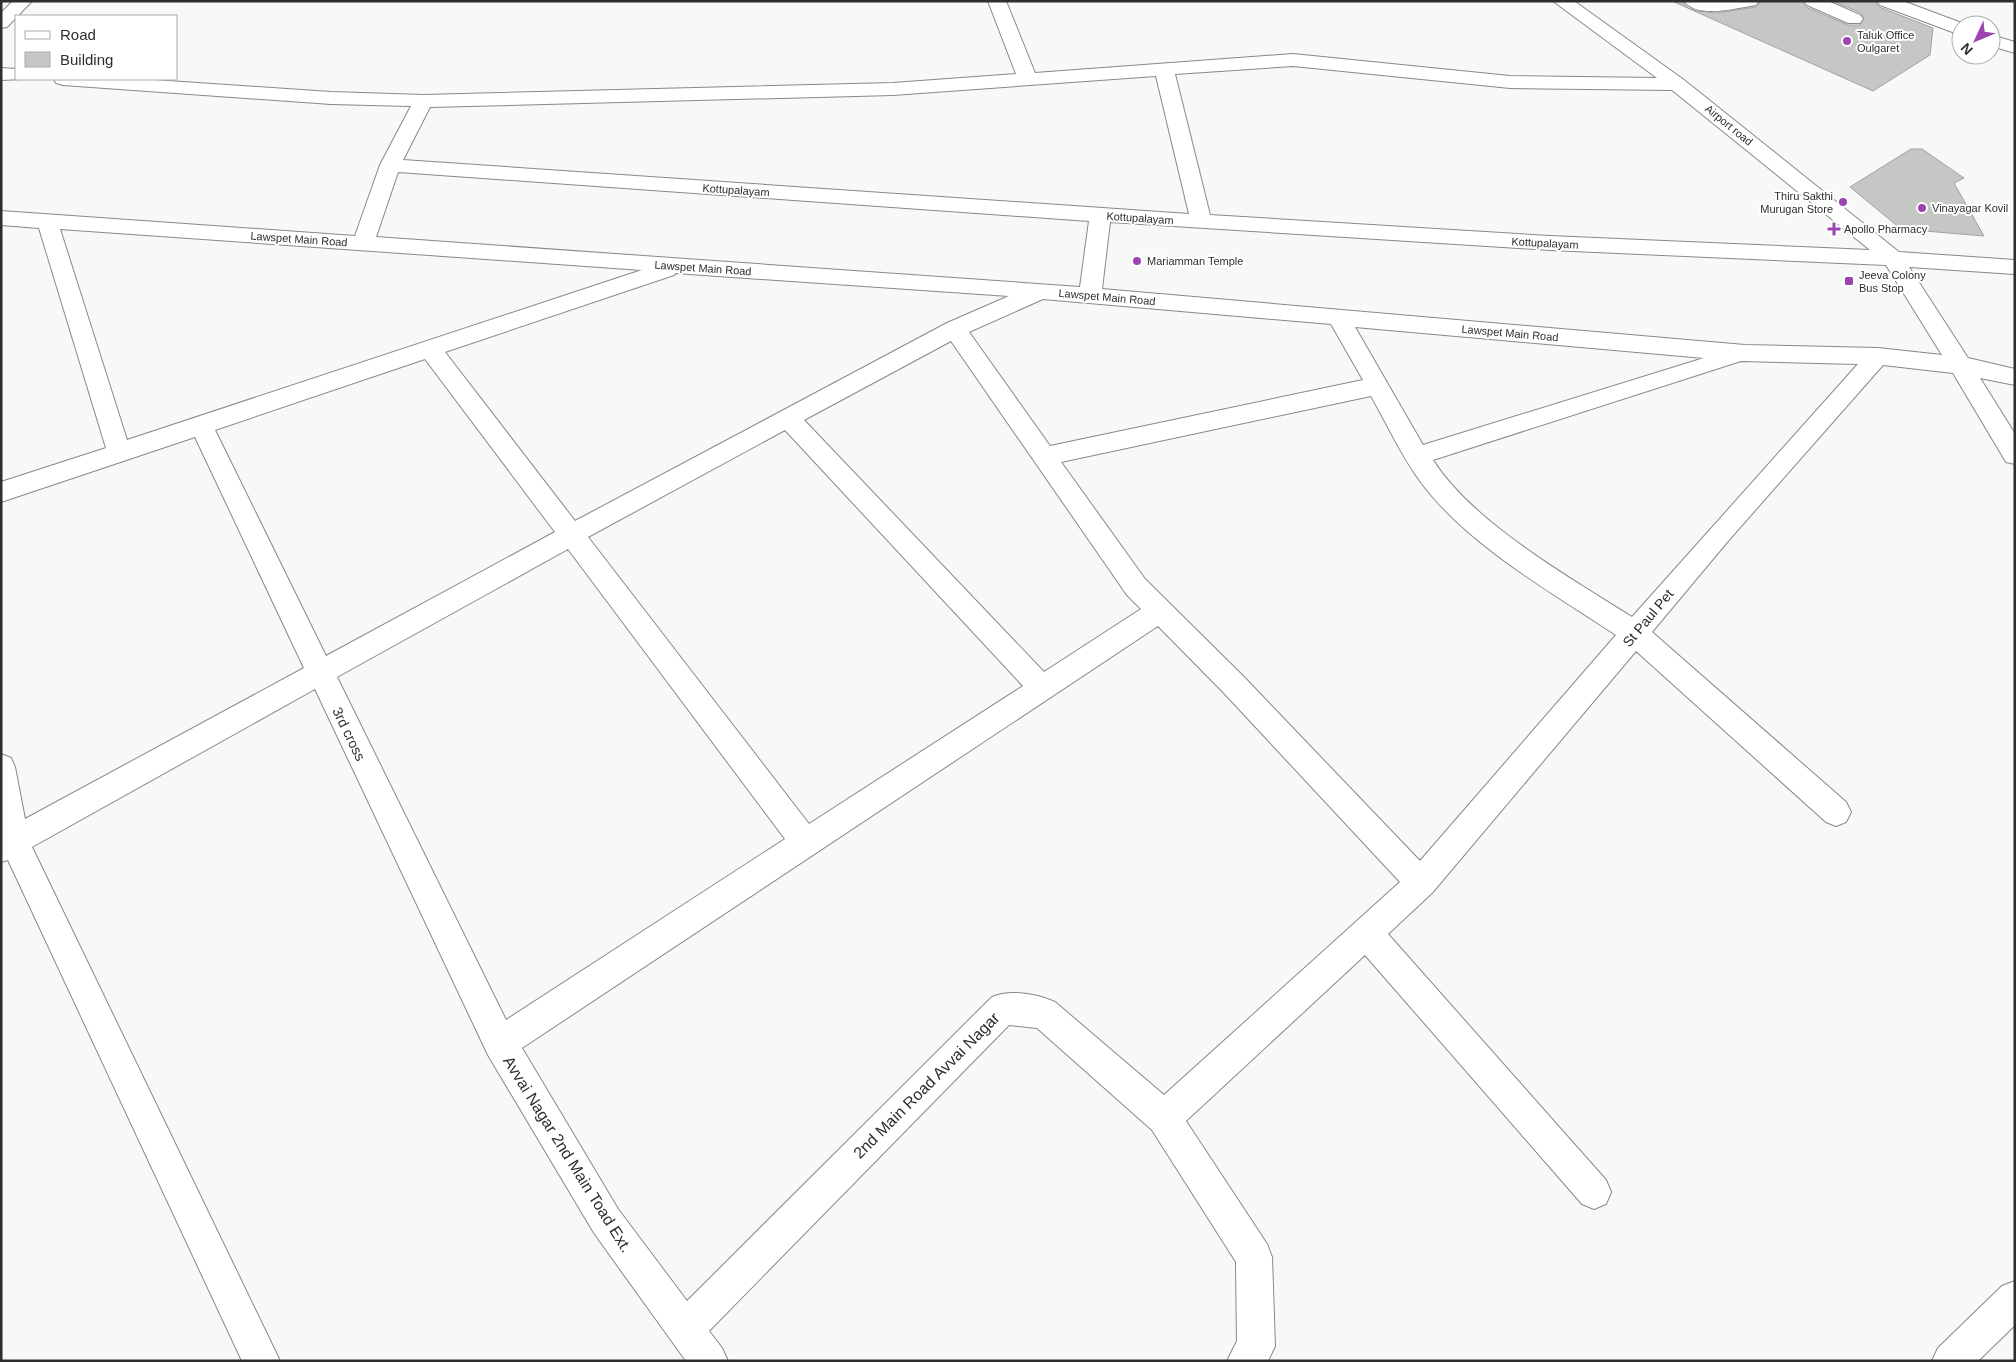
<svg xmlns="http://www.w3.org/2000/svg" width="2016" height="1362" font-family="Helvetica,sans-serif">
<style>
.building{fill:#c5c7c5;stroke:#a1a3a1}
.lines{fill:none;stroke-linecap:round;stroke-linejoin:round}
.minor-casing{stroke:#878987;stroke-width:2}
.minor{fill:#fff;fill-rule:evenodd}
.poi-dot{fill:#9c44b0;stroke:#fff;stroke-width:2}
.labels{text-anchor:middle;stroke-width:4;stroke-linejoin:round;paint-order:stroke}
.far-poi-label{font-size:11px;fill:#2d2e2d;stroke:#fff;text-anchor:start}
.far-street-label{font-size:11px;fill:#2d2e2d;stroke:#fff}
.street-label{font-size:14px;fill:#2d2e2d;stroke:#fff}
.near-street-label{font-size:16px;fill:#2d2e2d;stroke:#fff}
</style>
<rect width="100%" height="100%" fill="#f7f9f6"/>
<g class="building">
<path d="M1672 1H1682L1688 8 1697 11 1715 13 1756 7 1761 1H1802L1806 7 1848 25H1860L1864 18 1861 13 1833 1H1875L1879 7 1933 28 1930 55 1873 91Z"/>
<path d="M1911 149H1922L1964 178 1954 183 1984 236 1901 229 1850 187Z"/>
</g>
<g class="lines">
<defs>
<g id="minor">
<path d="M13 1H32L7 27 1 28V13Z"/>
<path d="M988 1H1006L1035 73 1293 54 1510 76 1657 78 1553 1H1574L1684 80 1899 252 2015 260V274L1909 267 1968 358 2015 369V385L1980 378 2015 434V464L2006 462 1953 373 1883 365 1728 541 1652 632 1846 802 1851 812 1846 822 1836 826 1826 822 1636 651 1432 893 1388 934 1606 1180 1611 1192 1606 1204 1594 1209 1582 1204 1365 955 1186 1121 1267 1244 1272 1257 1275 1346 1268 1361H1227L1237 1341 1236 1262 1152 1130 1037 1028 1009 1025 709 1331 722 1348 728 1361H686L594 1233 488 1055 315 689 32 847 280 1361H242L8 860 1 862V754L11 758 15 767 25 819 304 668 195 437 1 502V482L106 448 39 228 1 225V211L355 236 380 165 411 106 331 104 63 85 56 83 54 79H140L331 92 423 95 893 83 1016 74ZM1293 66 1510 88 1672 90 1870 250 1550 236 1210 215 1175 74ZM1156 76 1189 214 403 160 430 107 893 95ZM398 172 1089 221 1080 287 376 237ZM1110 222 1550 250 1886 265 1942 355 1878 348 1745 345 1102 289ZM60 229 642 270 127 440ZM675 273 1009 296 947 323 575 521 445 352 674 275ZM1043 299 1331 324 1363 380 1050 446 969 332ZM1355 327 1704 358 1423 445ZM951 341 1127 595 1141 609 1044 672 804 420ZM425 359 555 532 326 656 215 430ZM1741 361 1858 364 1632 617C1569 577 1473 523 1433 460ZM1371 396C1387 424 1401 455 1420 481 1466 544 1551 592 1616 635L1420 861 1243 676 1145 579 1061 462ZM785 430 1023 686 809 824 588 537ZM568 549 785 839 506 1020 337 677ZM1158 626 1223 692 1400 882 1164 1095 1055 1002C1037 994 1010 989 992 997L687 1301 618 1209 522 1048Z"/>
<path d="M1684 1H1759L1756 5 1750 6C1733 9 1696 18 1684 1Z"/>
<path d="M1804 1H1828L1860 15 1863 19 1860 23H1848L1807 5Z"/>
<path d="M1877 1H1903L1967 25H1961V34L1955 33 1880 5Z"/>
<path d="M1991 35 2015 42V53L1991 46Z"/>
<path d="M1 68 16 69V79H23L1 80Z"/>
<path d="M2015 1281V1325L1978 1361H1932L1938 1348 2002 1286Z"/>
</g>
</defs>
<use href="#minor" class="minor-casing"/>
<use href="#minor" class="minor"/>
</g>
<g class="poi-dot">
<circle cx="1847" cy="41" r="5"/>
<circle cx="1843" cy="202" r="5"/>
<circle cx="1922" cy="208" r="5"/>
<path d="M1831.5 221.5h5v5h5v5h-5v5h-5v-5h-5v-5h5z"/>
<circle cx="1137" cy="261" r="5"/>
<rect x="1844" y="276" width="10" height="10" rx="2.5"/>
</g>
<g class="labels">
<g class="far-poi-label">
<text x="1857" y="39">Taluk Office<tspan x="1857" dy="13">Oulgaret</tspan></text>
<text x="1833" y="200" text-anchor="end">Thiru Sakthi<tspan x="1833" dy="13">Murugan Store</tspan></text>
<text x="1932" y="212">Vinayagar Kovil</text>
<text x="1844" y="233">Apollo Pharmacy</text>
<text x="1147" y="265">Mariamman Temple</text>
<text x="1859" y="279">Jeeva Colony<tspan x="1859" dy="13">Bus Stop</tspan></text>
</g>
<g class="far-street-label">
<text transform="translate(1729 125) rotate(39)" y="4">Airport road</text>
<text transform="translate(736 190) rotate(4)" y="4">Kottupalayam</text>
<text transform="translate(1140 218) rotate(4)" y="4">Kottupalayam</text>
<text transform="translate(299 239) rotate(4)" y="4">Lawspet Main Road</text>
<text transform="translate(1545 243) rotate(3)" y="4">Kottupalayam</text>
<text transform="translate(703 268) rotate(4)" y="4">Lawspet Main Road</text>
<text transform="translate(1107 297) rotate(5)" y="4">Lawspet Main Road</text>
<text transform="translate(1510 333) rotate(5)" y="4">Lawspet Main Road</text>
</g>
<g class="street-label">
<text transform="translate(1648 618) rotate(-50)" y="5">St Paul Pet</text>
<text transform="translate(349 734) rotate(64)" y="5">3rd cross</text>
</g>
<g class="near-street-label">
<text transform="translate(926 1085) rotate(-45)" y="6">2nd Main Road Avvai Nagar</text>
<text transform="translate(568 1154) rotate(58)" y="6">Avvai Nagar 2nd Main Toad Ext.</text>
</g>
</g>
<rect width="2016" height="1362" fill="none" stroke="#2d2e2d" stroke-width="5"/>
<rect x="15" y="15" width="162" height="65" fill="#ffffff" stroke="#ababab"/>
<rect x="25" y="31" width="25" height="8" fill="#ffffff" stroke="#ababab"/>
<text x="60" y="40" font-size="15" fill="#2d2e2d">Road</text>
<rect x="25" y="52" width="25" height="15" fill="#c5c7c5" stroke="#ababab"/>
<text x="60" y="65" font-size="15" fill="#2d2e2d">Building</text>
<g transform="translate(1976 40) rotate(226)"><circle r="24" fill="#ffffff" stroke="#ababab"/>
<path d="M0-4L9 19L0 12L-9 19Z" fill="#9c44b0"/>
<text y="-8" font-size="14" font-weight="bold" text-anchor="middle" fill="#2d2e2d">N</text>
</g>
</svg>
